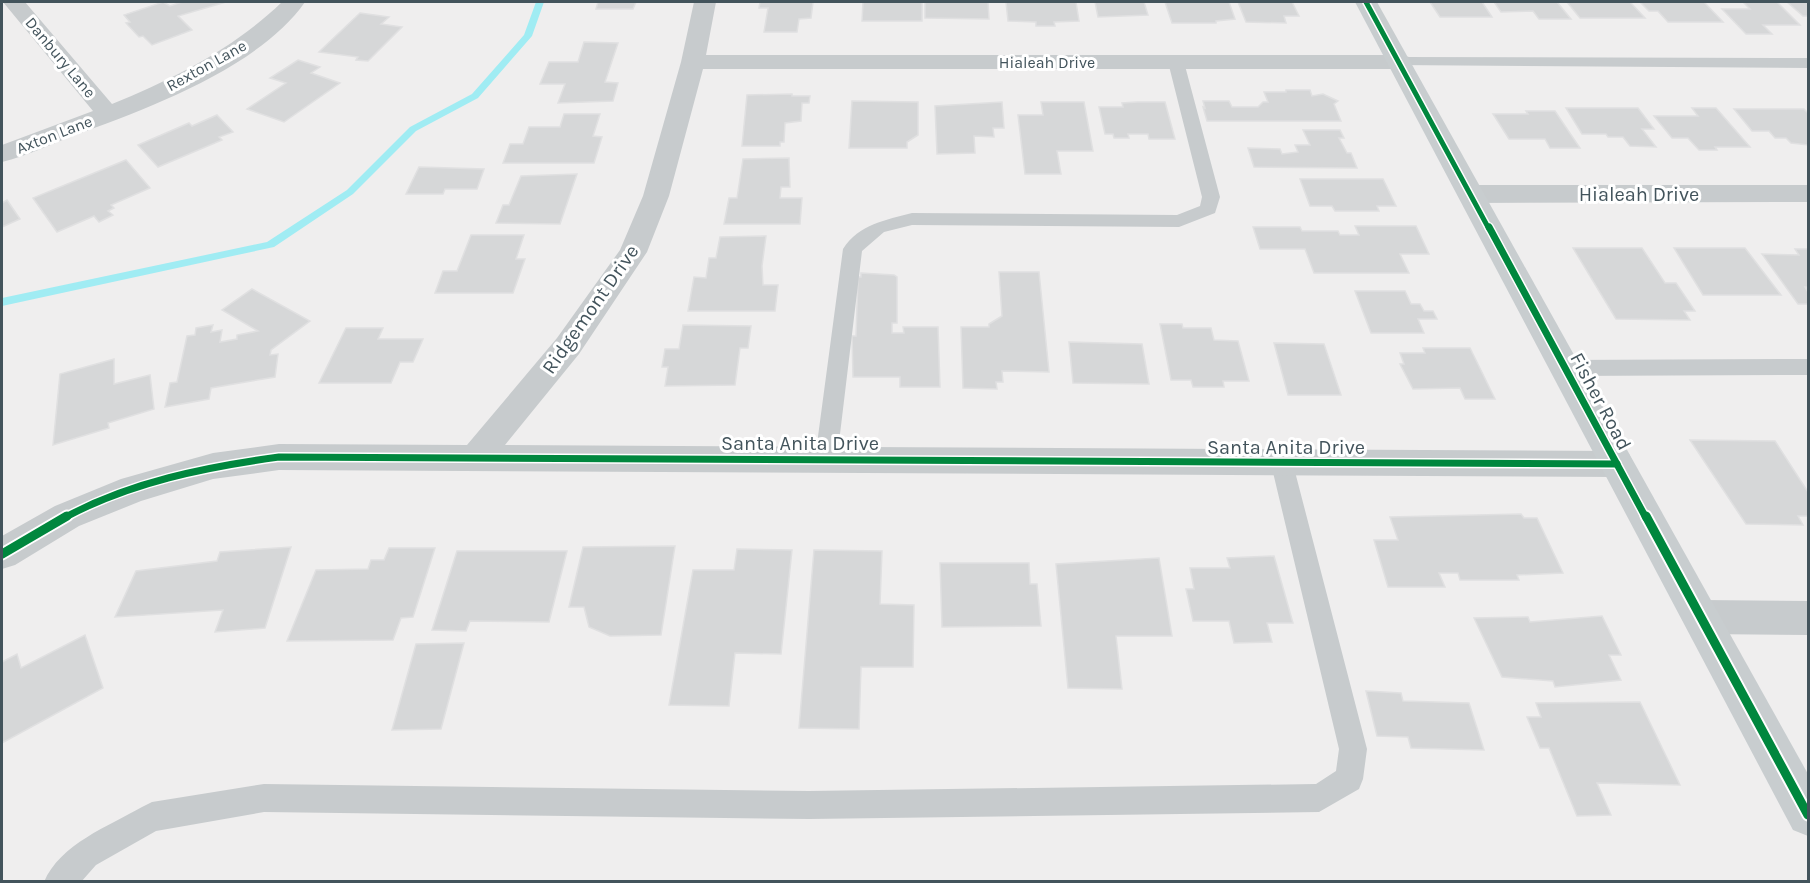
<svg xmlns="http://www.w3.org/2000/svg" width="1810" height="883" font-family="Karla,sans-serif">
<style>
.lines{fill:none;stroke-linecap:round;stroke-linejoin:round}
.stream{fill:#a0ecf3;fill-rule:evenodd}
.building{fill:#d6d7d8;stroke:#e0e0e1;stroke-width:1.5}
.lane{fill:#c7cbcd;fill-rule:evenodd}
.street{fill:#c7cbcd;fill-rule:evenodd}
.secondary{fill:#c8cdcf;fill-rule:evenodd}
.cycleway-far2-casing{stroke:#fff;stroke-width:8}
.cycleway-far1-casing{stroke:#fff;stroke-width:10}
.cycleway-casing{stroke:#fff;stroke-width:13}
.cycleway-far2{stroke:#00873e;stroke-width:5}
.cycleway-far1{stroke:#00873e;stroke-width:7}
.cycleway{stroke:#00873e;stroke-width:9}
.labels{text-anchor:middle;stroke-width:6;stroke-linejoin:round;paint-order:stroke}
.far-street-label{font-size:16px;fill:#43545c;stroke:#fff}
.street-label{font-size:20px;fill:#43545c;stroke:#fff}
</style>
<rect width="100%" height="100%" fill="#efeeee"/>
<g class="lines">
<path class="stream" d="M536 2H544L532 36 478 98 416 131 353 194 274 247 2 306V298L267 242 347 190 410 127 472 94 524 35Z"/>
</g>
<g class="building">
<path d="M163 2 170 6 182 2H226L178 16 192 30 152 45 143 36 139 37 126 23 130 22 124 15Z"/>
<path d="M598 2H636L633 9H596Z"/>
<path d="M760 2H813L811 18 799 19 797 32H764L768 8H759Z"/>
<path d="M863 2H922V21H862Z"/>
<path d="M925 2H988L989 19 925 18Z"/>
<path d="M1006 2H1076L1079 21 1054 22 1055 26H1036V22L1008 21Z"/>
<path d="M1095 2H1144L1148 15 1098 17Z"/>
<path d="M1165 2H1229L1235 19 1216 21V23H1172Z"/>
<path d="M1238 2H1292L1299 16H1284L1286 23 1246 22Z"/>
<path d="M1430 2H1482L1492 17H1440Z"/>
<path d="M1494 2H1557L1571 19H1539L1533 11 1501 12Z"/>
<path d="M1567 2H1630L1645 18H1580Z"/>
<path d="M1640 2H1704L1723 22H1668L1658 11H1649Z"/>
<path d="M1743 2H1777L1800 25H1763L1772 34H1746L1722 9H1750Z"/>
<path d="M1787 2H1808V16H1803Z"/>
<path d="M360 13 389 17 381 24 402 27 368 61 356 60 358 57 319 52Z"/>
<path d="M584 42 618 43 605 82 618 83 613 101 558 103 565 84H540L549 62H578Z"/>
<path d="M298 60 320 67 311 73 340 83 284 122 247 109 286 83 270 78Z"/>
<path d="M1286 90H1310L1312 96 1323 94 1338 101 1334 104 1341 121H1207L1203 107 1205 108 1203 101H1229L1232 107H1258L1263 102H1268L1264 92H1286Z"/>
<path d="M792 94V96H810L809 103H802L801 121 785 123 784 142H780V146H742L747 95Z"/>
<path d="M852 101 918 102V135L907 142V148H849Z"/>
<path d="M1002 102 1004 128H993L994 137 974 136 975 153 937 154 935 106Z"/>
<path d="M1041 102H1084L1093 151H1057L1061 174H1025L1018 115H1043Z"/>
<path d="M1137 102H1165L1175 139H1149L1148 134H1128L1129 138H1114L1113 134H1105L1099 107H1123L1122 103Z"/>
<path d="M1566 108H1638L1654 129H1642L1656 147 1630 146 1623 137H1608L1606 134H1582Z"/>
<path d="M1692 108H1716L1750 147H1715L1717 150H1699L1688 138H1672L1654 116H1698Z"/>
<path d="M1734 109H1804L1808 113V145L1791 143 1786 138H1775L1769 131H1752Z"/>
<path d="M1526 111H1555L1580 148H1550L1545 139H1509L1493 114H1528Z"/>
<path d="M564 114H600L593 136 602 137 594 163H503L510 144H523L529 127H560Z"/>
<path d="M217 115 233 132 219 137 222 140 158 167 138 145 189 123 192 126Z"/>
<path d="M1303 130H1340L1344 138H1339L1347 153H1351L1357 168 1254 167 1248 148 1280 149 1282 154 1298 152 1295 145H1310Z"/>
<path d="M789 158 790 187H781L780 198H802L800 224H724L729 198H737L743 159Z"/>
<path d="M126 160 150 188 111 205 114 208 108 211 113 215 99 222 94 216 57 232 33 198Z"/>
<path d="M419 167 484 169 477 189H445L443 194H406Z"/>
<path d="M577 174 560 224 496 223 503 205H509L521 176Z"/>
<path d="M1300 179H1383L1396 206H1377L1379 211H1335L1332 206H1310Z"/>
<path d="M7 200 20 219 2 227V203Z"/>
<path d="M1355 226H1416L1429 254H1400L1409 273H1314L1305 249H1260L1253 227H1300L1302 231H1338L1340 235H1359Z"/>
<path d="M471 235H524L516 259H525L513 293H435L443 271H457Z"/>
<path d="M766 236 762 266 763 285H778L775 311H688L694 277 706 278 709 258H716L720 237Z"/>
<path d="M1573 248H1642L1665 283H1676L1695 311H1684L1690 320 1616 319Z"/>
<path d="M1674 248H1745L1781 295H1703Z"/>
<path d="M1795 249H1808V287H1805L1808 292V304H1798L1762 254 1799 255Z"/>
<path d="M999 272H1039L1049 372 1002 371 1003 382H996L997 389 963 388 961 327H989V324L1002 316Z"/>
<path d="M861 273 894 275 897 277V323H892V333H904L903 327H938L940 387H900V377H853L852 336H856L858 277H861Z"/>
<path d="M252 289 310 321 271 350 270 355 278 354 275 377 211 388 209 399 165 407 170 383 177 382 187 336 195 335 196 328 213 325 211 332 222 330 220 342 237 339V335L258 331 222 310Z"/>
<path d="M1355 291H1405L1411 304H1420L1424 311H1433L1437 319H1418L1424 333H1371Z"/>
<path d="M1160 324H1182L1183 328H1211L1214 340 1238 341 1249 381H1223L1224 387H1193L1191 380H1171Z"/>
<path d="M683 325 751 326 748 348H740L735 385 665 386 668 367H662L665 349H679Z"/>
<path d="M346 328H383L378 339H423L413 362H400L391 383H319Z"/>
<path d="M1069 342 1142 344 1149 384 1073 383Z"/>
<path d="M1274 343 1324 344 1341 395H1288Z"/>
<path d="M1423 348H1470L1495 399H1465L1460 388 1413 389 1400 364H1404L1400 353H1425Z"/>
<path d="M114 359V384L150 375 154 409 108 423 109 428 53 445 60 374Z"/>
<path d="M1690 440 1775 441 1808 492V516H1798L1803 525 1746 524Z"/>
<path d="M1521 514 1524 518H1537L1563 573 1517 575 1519 580H1460L1458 573H1439L1445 587H1388L1374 540H1398L1390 517Z"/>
<path d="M675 546 661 635 610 636 589 627 584 607H569L583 547Z"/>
<path d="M291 547 265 628 215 632 223 610 115 617 136 571 217 561 220 552Z"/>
<path d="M389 548H435L413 617 401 618 393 640 287 641 316 570 368 569 371 560H384Z"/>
<path d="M737 549 792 550 781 654 735 653 729 706 669 705 693 570H734Z"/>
<path d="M814 550 882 551 880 604 914 605 913 667H861L859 729 799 728Z"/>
<path d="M457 551H567L549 622 470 621 466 631 432 630Z"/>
<path d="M1274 556 1293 623H1267L1272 642 1234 643 1229 621H1193L1186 589H1194L1190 568H1230L1227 558Z"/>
<path d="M1159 558 1172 636H1116L1122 689 1068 688 1056 564Z"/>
<path d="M940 563H1029L1030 584H1037L1041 626 942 627Z"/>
<path d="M1602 616 1621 655H1609L1621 680 1555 687 1553 681 1502 677 1474 618 1528 617 1530 622Z"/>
<path d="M85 635 103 688 2 743V662L17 654 21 668Z"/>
<path d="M464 643 441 729 392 730 416 644Z"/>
<path d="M1366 691 1401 693 1403 701 1469 703 1484 750 1411 748 1408 737 1377 736Z"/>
<path d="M1640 702 1680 785 1597 783 1611 815 1577 816 1549 748H1540L1527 717H1541L1536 703Z"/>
</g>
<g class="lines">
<g class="lane">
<path d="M1176 57 1184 62 1220 197 1215 213 1179 227 912 225 884 232 862 251 837 459 834 465 826 468 818 465 815 459 843 249C859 224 886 220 912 213L1177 215 1200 206 1202 197 1168 62Z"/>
<path d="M1401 57 1808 58V68L1395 65 1393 62Z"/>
<path d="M1808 359V375L1565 376 1557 374 1554 368 1557 362 1565 360Z"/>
<path d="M1282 455 1290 458 1293 464 1367 749 1363 779 1359 789 1319 812 809 819 264 812 156 831 96 865 81 882H44C60 844 109 826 142 807L152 802 264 784 809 791 1316 784 1336 771 1339 749 1271 464 1274 458Z"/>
</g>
<g class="street">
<path d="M3 2H25L112 104C175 78 233 49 282 2H305C260 67 147 109 75 135 51 144 27 156 2 162V145L93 111Z"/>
<path d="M694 2H716L706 55H1401L1409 57 1413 62 1409 67 1401 69H703L669 196 647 252 579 354 505 445 1617 451 1629 454 1634 464 1629 474 1617 477 279 470 213 479 141 501 79 526 15 565 2 569V536L55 506 121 479 213 453 279 444 467 445 557 338 620 250 643 196 681 62Z"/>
<path d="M1470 185H1808V202L1470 203 1461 200 1457 194 1461 188Z"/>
<path d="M1702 600 1808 601V635L1702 634 1689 629 1683 617 1689 605Z"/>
</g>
<path class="secondary" d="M1355 2H1377L1808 774V836L1793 830Z"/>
<defs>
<path id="cycleway-far2" d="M1366 2 1489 229"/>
<g id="cycleway-far1">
<path d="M1489 227 1646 518"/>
<path d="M64 518C130 482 206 467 279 457L1617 464"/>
</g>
<g id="cycleway">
<path d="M1646 516 1808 815"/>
<path d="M2 554 67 516"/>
</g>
</defs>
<use href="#cycleway-far2" class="cycleway-far2-casing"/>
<use href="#cycleway-far1" class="cycleway-far1-casing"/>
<use href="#cycleway" class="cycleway-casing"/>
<use href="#cycleway-far2" class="cycleway-far2"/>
<use href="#cycleway-far1" class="cycleway-far1"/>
<use href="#cycleway" class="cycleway"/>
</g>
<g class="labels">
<g class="far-street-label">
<text transform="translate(61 57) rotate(50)" y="6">Danbury Lane</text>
<text x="1047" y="68">Hialeah Drive</text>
<text transform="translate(206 65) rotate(-29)" y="6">Rexton Lane</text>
<text transform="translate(54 134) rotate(-21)" y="6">Axton Lane</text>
</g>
<g class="street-label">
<text x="1639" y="201">Hialeah Drive</text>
<text transform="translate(590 309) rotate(-55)" y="7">Ridgemont Drive</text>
<text transform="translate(1601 401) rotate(62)" y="7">Fisher Road</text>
<text x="800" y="450">Santa Anita Drive</text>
<text x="1286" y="454">Santa Anita Drive</text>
</g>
</g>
<rect width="1810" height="883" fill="none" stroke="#43545c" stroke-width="6"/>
</svg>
